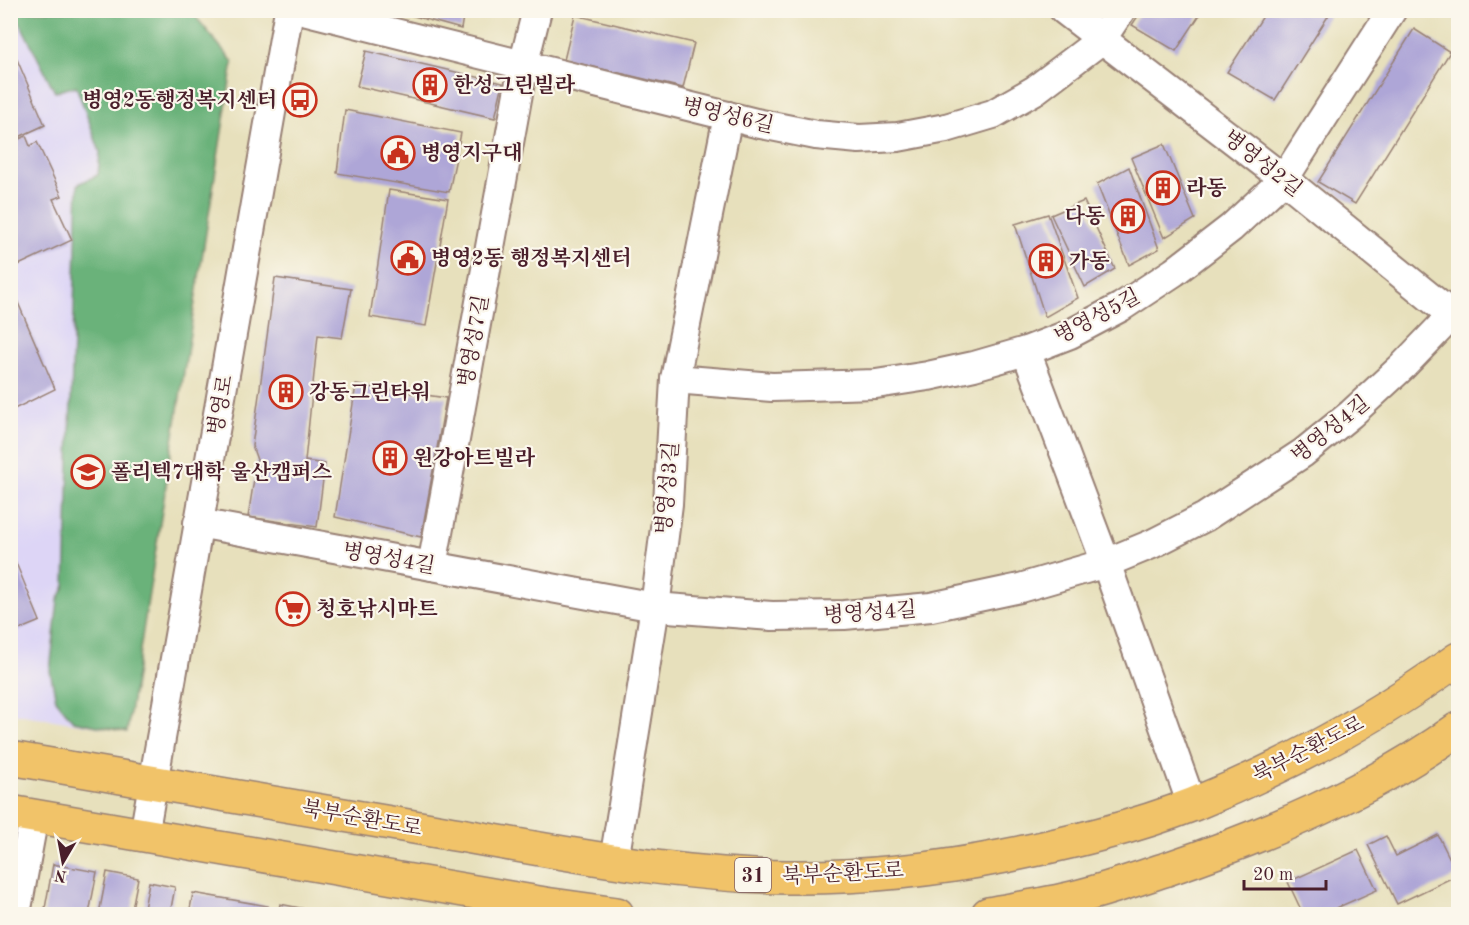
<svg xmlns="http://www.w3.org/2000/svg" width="1469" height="925" font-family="'Old Standard TT','Noto Serif KR',serif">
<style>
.built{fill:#ddd5f6}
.forest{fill:#6ab27a;stroke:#5a6852;stroke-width:1.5}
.building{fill:#aea6d7}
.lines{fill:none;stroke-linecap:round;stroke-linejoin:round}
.minor-casing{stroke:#988074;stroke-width:32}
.major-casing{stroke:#988074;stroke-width:36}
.minor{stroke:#fff;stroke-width:28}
.major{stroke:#f1c369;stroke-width:33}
.labels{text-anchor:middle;stroke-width:4.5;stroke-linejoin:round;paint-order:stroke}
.shield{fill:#fbf7ec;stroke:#7f6065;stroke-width:1.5}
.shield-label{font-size:20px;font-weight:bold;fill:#4a1f2b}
.poi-label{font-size:21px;font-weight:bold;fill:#4a1f2b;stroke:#fbf7ec;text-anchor:start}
.street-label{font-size:21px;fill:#4a1f2b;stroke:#fbf7ec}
</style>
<rect width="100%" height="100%" fill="#fbf7ec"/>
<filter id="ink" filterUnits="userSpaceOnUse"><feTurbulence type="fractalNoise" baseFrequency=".0167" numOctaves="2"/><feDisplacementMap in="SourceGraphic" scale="12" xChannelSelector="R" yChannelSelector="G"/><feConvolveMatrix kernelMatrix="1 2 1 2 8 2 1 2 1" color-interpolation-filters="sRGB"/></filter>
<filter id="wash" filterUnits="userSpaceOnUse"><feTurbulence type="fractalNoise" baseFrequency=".008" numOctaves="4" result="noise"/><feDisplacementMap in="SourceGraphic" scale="24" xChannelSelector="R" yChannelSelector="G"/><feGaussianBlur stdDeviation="1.35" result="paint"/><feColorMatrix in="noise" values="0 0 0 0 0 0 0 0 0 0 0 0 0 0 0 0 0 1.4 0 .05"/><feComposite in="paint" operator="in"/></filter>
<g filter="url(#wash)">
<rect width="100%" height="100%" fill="#e7e0bc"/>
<path class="built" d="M10 11H15L202 230 127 732 11 713Z"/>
<path class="forest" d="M14 11H191L233 62 127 732 73 721 56 700 50 671 58 600 65 586 78 184 98 175 100 152 76 86 55 92Z"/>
<g id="blocks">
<g class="building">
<path d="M392 10H464L461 29Z"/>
<path d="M1142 10H1203L1176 51 1132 25Z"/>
<path d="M1267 10H1332L1275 100 1227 72Z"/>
<path d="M575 15 694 43 683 88 564 60Z"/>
<path d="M1414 29 1450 52 1355 204 1318 182Z"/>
<path d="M10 43 45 125 10 141Z"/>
<path d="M366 51 503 83 495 118 357 86Z"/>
<path d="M345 110 461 133 449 192 337 173Z"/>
<path d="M26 136 30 146 37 142 62 196 53 199 72 240 10 269V143Z"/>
<path d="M1164 144 1195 219 1164 238 1131 158Z"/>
<path d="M1129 167 1159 249 1129 265 1097 184Z"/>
<path d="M389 190 448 199 426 326 370 317Z"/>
<path d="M1084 201 1115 269 1085 287 1051 215Z"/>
<path d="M1048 214 1078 298 1045 317 1015 224Z"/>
<path d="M275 278 351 289 342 338 318 335 305 461 325 464 317 527 248 517 257 460 252 446Z"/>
<path d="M16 298 55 389 10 411V300Z"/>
<path d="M356 385 446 398 421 537 335 517Z"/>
<path d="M11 551 40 621 11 633Z"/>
<path d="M1438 835 1458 875 1397 904 1368 845 1386 836 1396 856Z"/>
<path d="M1358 850 1377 890 1323 914H1303L1288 882Z"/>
<path d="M53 864 97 872 89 914H44Z"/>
<path d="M107 872 138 878 131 914H99Z"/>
<path d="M149 882 175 887 170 914H143Z"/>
<path d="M193 893 268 906 266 914H189Z"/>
<path d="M280 904 326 913V914H278Z"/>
</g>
</g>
</g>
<g filter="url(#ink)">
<use href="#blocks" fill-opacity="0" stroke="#988074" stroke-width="1.5"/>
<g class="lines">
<defs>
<g id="minor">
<path d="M303 10 756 123 816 135 859 139 898 137 946 128 993 114 1035 90 1101 40 1121 10"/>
<path d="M1064 10 1284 179 1458 320"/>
<path d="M1026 351 1106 563 1192 805"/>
<path d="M675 379 772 387 876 384 928 376 974 366 1026 351 1070 334 1121 307 1174 272 1231 228 1284 179 1392 10"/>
<path d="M198 523 655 607 772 616 844 615 931 607 1020 588 1106 563 1152 544 1205 517 1303 453 1351 414 1403 366 1458 309"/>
<path d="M432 566 523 66 537 10"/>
<path d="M144 835 289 10"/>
<path d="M614 861 655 607 668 504 675 379 728 116"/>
<path d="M16 914 34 816"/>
</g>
<g id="major">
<path d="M10 758C155 783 299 807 443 832 557 852 671 875 787 877 860 878 934 870 1005 856 1069 843 1133 828 1194 804 1288 766 1376 718 1458 659"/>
<path d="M10 812 545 904 617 914"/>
<path d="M988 914C1015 909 1042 905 1068 899 1101 892 1133 880 1164 870 1267 835 1370 792 1458 729"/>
</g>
</defs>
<use href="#minor" class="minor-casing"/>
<use href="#major" class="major-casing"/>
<use href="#minor" class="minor"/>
<use href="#major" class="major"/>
</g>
</g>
<defs>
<symbol id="building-ring" viewBox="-11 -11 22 22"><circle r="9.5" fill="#fbf7ec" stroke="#c8321e" stroke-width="1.5"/><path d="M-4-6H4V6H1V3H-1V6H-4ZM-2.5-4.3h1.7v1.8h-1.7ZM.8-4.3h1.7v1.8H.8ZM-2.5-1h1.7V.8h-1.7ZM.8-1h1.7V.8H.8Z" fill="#c8321e"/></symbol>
<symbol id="bus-ring" viewBox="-11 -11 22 22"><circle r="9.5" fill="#fbf7ec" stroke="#c8321e" stroke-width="1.5"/><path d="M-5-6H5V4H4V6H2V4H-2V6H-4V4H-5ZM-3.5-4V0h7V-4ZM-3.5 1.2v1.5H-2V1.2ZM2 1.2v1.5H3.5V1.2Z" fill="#c8321e"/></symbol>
<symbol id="civic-ring" viewBox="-11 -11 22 22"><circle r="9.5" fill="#fbf7ec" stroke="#c8321e" stroke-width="1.5"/><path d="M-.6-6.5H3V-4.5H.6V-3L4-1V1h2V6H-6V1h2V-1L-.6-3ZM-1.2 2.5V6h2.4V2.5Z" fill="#c8321e"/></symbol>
<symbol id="university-ring" viewBox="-11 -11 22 22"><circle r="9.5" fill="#fbf7ec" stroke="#c8321e" stroke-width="1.5"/><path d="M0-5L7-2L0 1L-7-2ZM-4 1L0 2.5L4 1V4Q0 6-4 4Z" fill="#c8321e"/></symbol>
<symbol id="supermarket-ring" viewBox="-11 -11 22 22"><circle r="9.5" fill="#fbf7ec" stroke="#c8321e" stroke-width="1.5"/><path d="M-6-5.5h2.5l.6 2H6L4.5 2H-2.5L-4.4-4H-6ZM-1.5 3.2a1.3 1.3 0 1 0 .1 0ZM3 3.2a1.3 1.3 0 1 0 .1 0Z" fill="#c8321e"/></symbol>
</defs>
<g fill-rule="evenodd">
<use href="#building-ring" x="411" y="66" width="38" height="38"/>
<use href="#bus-ring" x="281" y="81" width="38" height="38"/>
<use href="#civic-ring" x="379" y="134" width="38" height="38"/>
<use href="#building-ring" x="1144" y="169" width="38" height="38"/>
<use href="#building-ring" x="1109" y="197" width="38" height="38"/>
<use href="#civic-ring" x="389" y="239" width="38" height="38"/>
<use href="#building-ring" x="1027" y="242" width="38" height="38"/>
<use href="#building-ring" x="267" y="373" width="38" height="38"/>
<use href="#building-ring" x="371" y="439" width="38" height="38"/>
<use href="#university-ring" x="69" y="453" width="38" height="38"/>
<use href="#supermarket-ring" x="274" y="590" width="38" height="38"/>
</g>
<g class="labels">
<rect class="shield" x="735" y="858" width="36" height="34" rx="4.5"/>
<g class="shield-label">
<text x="753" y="882">31</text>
</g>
<g class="poi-label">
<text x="453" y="92">한성그린빌라</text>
<text x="277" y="107" text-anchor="end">병영2동행정복지센터</text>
<text x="421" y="160">병영지구대</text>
<text x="1186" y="195">라동</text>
<text x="1105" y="223" text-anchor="end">다동</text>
<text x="431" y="265">병영2동 행정복지센터</text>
<text x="1069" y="268">가동</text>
<text x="309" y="399">강동그린타워</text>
<text x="413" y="465">원강아트빌라</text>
<text x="111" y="479">폴리텍7대학 울산캠퍼스</text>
<text x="316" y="616">청호낚시마트</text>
</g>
<g class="street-label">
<text transform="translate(728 115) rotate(13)" y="7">병영성6길</text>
<text transform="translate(1263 163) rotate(38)" y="7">병영성2길</text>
<text transform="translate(1097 316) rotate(-28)" y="7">병영성5길</text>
<text transform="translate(473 341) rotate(-80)" y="7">병영성7길</text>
<text transform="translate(220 405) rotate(-80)" y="7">병영로</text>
<text transform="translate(1330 429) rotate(-39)" y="7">병영성4길</text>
<text transform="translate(667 488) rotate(-85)" y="7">병영성3길</text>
<text transform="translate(389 558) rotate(10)" y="7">병영성4길</text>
<text transform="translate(870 612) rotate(-4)" y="7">병영성4길</text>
<text transform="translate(1308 749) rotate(-27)" y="7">북부순환도로</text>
<text transform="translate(362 818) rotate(10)" y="7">북부순환도로</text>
<text transform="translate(843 873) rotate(-3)" y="7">북부순환도로</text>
</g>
</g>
<rect width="1469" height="925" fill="none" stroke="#fbf7ec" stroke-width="36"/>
<g transform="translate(63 862) rotate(190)" stroke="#fbf7ec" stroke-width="4.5" paint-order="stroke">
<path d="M0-4.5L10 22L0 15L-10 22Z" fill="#4a1f2b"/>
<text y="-9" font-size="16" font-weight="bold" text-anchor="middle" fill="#4a1f2b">N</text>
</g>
<path d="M1244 880v9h82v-9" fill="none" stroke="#4a1f2b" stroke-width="3"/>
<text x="1253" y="880" font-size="18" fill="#4a1f2b" stroke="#fbf7ec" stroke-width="4.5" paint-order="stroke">20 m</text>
</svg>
